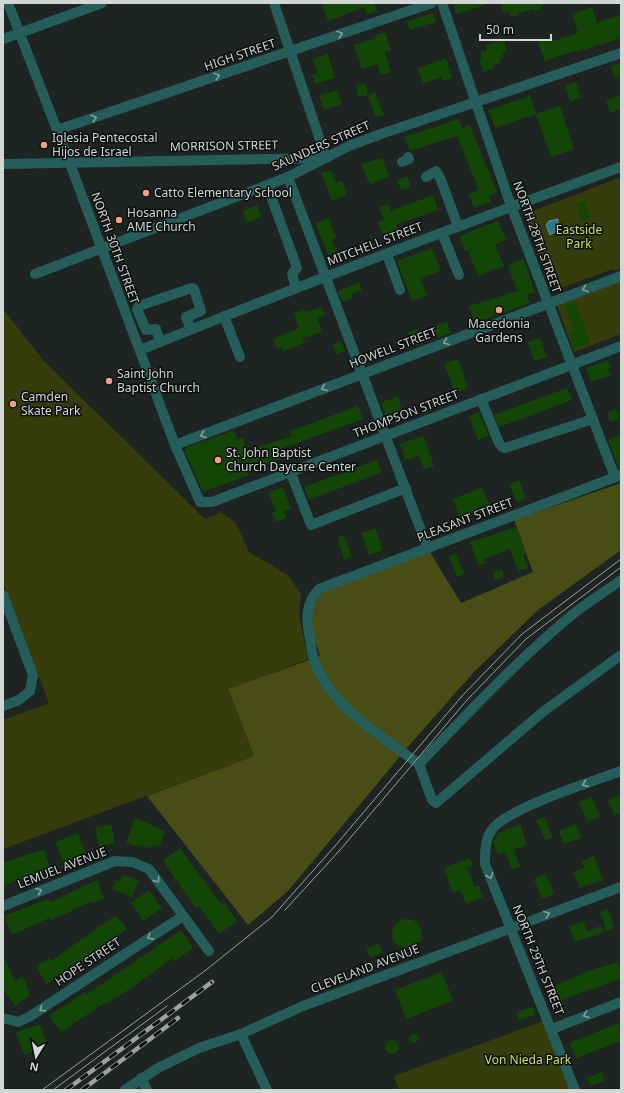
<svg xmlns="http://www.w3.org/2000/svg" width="624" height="1093" font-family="'Noto Sans',sans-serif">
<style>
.green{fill:#373c0c}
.forest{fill:#474d14}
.water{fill:#2c778a;stroke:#5e94a0}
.building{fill:#134507}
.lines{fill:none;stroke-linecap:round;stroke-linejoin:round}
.minor{stroke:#255d5a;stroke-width:10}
.tram{stroke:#9ca09e;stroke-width:1}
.rail-casing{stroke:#9ca09e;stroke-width:4.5}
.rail{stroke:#0a0d0c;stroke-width:3;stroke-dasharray:9;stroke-linecap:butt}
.oneway{stroke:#84a09d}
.poi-dot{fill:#f39f85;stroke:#0a0d0c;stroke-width:1.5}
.labels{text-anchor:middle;stroke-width:3;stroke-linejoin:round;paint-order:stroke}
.street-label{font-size:12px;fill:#d2d6d4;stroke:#0a0d0c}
.poi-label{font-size:12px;fill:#d2d6d4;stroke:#0a0d0c;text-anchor:start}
.park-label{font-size:12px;fill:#d4e259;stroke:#0a0d0c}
</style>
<rect width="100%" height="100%" fill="#1e2421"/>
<g class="green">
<path d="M621 177V268L614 271 613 269 553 291 525 214Z"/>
<path d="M621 281V334L574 352 557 305Z"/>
<path d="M3 309 43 360 205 519 221 512 236 523 249 552 288 575 301 594 299 615 308 659 228 690 254 756 3 849V720L49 703 3 582Z"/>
<path d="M546 1020 572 1090H399L394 1076Z"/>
</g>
<path class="forest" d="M621 483V550L538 610 473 673 407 748 289 890 248 925 147 796 254 756 228 689 320 656 310 624 315 593 428 549 461 603 533 572 514 520Z"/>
<path class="water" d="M558 219V230L550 235 546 225 549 221Z"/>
<g class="building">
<path d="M322 3H374L377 11 367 15 365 7 328 21Z"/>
<path d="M460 3H485V5L456 14 453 5Z"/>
<path d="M500 3H545L546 5 541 6 542 9 535 11 534 9 518 13V15L511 17 509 11 503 13Z"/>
<path d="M592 7 597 23 621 14V38L584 50V49L554 57 545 62 538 41 547 38 549 42 578 33 572 14Z"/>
<path d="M433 13 436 22 410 30 407 21Z"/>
<path d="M385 32 391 50 385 52 391 72 380 75 377 64 362 69 354 45 376 38 375 35Z"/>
<path d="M504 40 507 51 502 52 504 58 500 59 501 63 493 65 494 69 483 72 479 59 482 58 480 52 487 50 486 45Z"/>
<path d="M328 54 335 78 315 84 312 75 318 73 313 59Z"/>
<path d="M446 58 452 78 443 81 442 77 423 83 418 68Z"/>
<path d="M621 63V76L615 78 611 66Z"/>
<path d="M576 82 581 98 570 102 565 85Z"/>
<path d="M365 83 368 95 359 97 356 85Z"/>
<path d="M337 90 342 104 324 110 319 95Z"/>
<path d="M375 92 384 115 376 117 368 95Z"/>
<path d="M621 95V109L610 113 606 100Z"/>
<path d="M530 96 536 114 495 128 488 110Z"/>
<path d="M560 106 574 149 551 157 536 114Z"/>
<path d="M459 119 462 128 470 125 497 192 489 196 491 202 474 208 469 194 479 190 457 136 410 151 404 137Z"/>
<path d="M382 158 389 176 370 185 361 164Z"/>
<path d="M331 170 336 183 342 181 347 195 332 201 321 173Z"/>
<path d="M407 176 411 187 401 190 397 180Z"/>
<path d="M433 195 438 210 396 225 399 232 385 240 378 222 384 220 379 207 388 204 391 211Z"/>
<path d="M584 201 590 218 582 221 576 204Z"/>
<path d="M257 205 261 217 247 223 243 211Z"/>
<path d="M329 218 336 238 332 239 337 252 328 255 315 223Z"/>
<path d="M498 221 506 240 495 245 504 266 478 276 468 250 465 251 459 236Z"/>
<path d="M432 248 441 271 420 278 427 295 412 301 397 261Z"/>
<path d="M524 259 535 293 527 295 530 303 475 323 469 306 517 291 508 265Z"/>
<path d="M359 283 362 290 352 294 353 298 342 302 338 291Z"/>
<path d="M575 301 590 343 574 349 568 332 574 330 564 305Z"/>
<path d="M322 307 325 316 317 318 322 332 303 338 305 342 283 352 281 347 277 349 273 339 299 328 294 313 304 309 305 312Z"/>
<path d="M447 322 451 333 437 338 433 327Z"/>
<path d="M418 329 423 343 413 347 407 332Z"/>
<path d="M540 338 547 357 534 361 528 342Z"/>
<path d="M341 341 345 351 336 354 333 344Z"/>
<path d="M458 359 468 388 455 393 444 364Z"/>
<path d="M608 360 611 367 608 368 611 375 591 382 586 368Z"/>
<path d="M567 388 572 400 499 427 494 415Z"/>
<path d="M398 397 404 415 387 421 381 402Z"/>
<path d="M358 406 363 419 283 448 286 457 248 472 249 475 203 492 185 452 187 447 234 430 237 439 243 438 247 451 292 436 290 431Z"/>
<path d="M616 409 619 419 610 422 607 412Z"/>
<path d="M479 412 489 436 478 440 469 416Z"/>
<path d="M621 435V469H619L608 440Z"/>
<path d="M424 436 434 466 424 469 419 456 405 460 400 444Z"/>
<path d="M377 460 382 472 309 500 304 487Z"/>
<path d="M519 480 526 498 517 502 509 484Z"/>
<path d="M283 487 291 509 284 511 286 518 276 522 272 513 276 512 268 492Z"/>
<path d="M482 487 491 510 460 519 453 499Z"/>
<path d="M516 527 526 553 523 554 528 568 518 571 510 549 484 559 486 563 478 565 470 542Z"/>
<path d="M375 528 383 550 369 555 361 533Z"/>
<path d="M344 535 352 557 344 560 337 537Z"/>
<path d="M456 553 464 574 457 577 449 556Z"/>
<path d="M502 569 504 577 495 580 493 572Z"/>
<path d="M621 795V813L615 816 608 800Z"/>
<path d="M592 797 600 817 587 822 579 802Z"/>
<path d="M545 817 553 838 545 840 536 820Z"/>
<path d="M135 818 165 831 159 847 152 845 151 849 140 845 139 847 126 843Z"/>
<path d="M111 824 115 843 99 846 95 827Z"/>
<path d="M520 824 527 845 514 849 520 867 512 870 506 852 498 855 493 842 498 833Z"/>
<path d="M576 824 581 838 564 844 559 831Z"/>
<path d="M78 833 86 854 64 864 55 842Z"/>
<path d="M180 848 222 905 224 903 237 921 219 934 199 906 196 908 164 863V860Z"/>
<path d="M44 849 50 868 3 886V863Z"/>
<path d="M594 856 603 880 580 888 573 872 584 868 582 861Z"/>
<path d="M470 858 473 866 467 868 475 887 479 886 483 897 466 904 460 890 453 893 444 868Z"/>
<path d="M546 874 554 894 542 899 534 879Z"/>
<path d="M123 875 139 880 132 897 112 889 116 880 120 881Z"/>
<path d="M97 880 104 898 91 903 90 902 50 921 49 918 12 935 4 916 48 899 50 902Z"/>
<path d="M149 890 162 908 143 921 131 903Z"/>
<path d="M608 909 615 927 607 931 600 912Z"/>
<path d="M116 915 127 929 72 970 70 968 47 984 36 967 49 958 51 961Z"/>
<circle cx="407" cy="934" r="15"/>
<path d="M583 921 587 931 601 926 604 932 575 942 569 926Z"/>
<path d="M181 930 193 948 175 961 173 958 130 989 107 1003 106 1002 61 1032 49 1016 85 992 87 994Z"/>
<path d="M379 944 383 952 370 958 366 948Z"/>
<path d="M3 954 15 982 22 976 27 984H26L30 995 15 1006 3 989Z"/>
<path d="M618 962 621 969V979L580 993 556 1003 550 988 588 971Z"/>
<path d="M442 972 453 1001 406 1019 395 990Z"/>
<path d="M533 1007 536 1015 518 1020 516 1012Z"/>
<path d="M619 1023 621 1041 576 1058 569 1043Z"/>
<path d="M40 1024 48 1046 24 1055 16 1032Z"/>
<circle cx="414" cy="1038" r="4.5"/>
<circle cx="392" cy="1047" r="7"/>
<path d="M602 1072 605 1081 590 1086 587 1078Z"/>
</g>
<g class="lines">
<g class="minor">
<path d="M8 3 69 161 175 445 200 502H212L621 346"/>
<path d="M442 3 511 206 615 477"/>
<path d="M3 39 102 3"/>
<path d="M57 130 432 3"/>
<path d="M402 162 409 159 408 157"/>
<path d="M3 164 326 158 274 3"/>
<path d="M288 177 428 549"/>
<path d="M426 177 436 171 441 180 458 226"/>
<path d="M267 185 297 268 292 274 296 288"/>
<path d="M442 233 459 275"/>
<path d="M387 254 400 290"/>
<path d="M35 274 288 177 349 146 381 134 621 53"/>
<path d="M224 316 240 357"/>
<path d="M160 342 156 329 146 330 137 309 139 306 192 288 194 289 201 311 186 317 191 329"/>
<path d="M140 350C299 286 459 225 621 167"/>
<path d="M481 399 499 443 502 447 505 448 593 419"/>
<path d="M175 445 621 276"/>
<path d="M290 471 311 525 406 488"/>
<path d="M621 475 319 589C305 603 306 620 310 638 311 646 312 655 315 662 331 707 383 737 419 764 467 714 514 664 567 619 583 605 603 593 621 580"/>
<path d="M3 595 33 675 30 691 19 700 3 706"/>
<path d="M419 764 432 800 436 803 544 711 621 655"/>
<path d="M3 906 115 861 132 862 149 869 209 951"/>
<path d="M3 1018 18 1022 29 1017 183 916"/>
<path d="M552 1029 621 1002"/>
<path d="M241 1034 267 1090"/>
<path d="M141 1078 147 1090"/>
<path d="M125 1090 158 1068 199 1048 241 1034 303 1006 621 887"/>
<path d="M575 1090 485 864C485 853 485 840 491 831 504 809 594 781 621 771"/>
</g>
<g class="tram">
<path d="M285 910 340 850 467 700 526 639 621 567"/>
<path d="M42 1090 206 970 272 917 335 846 462 696 522 634 621 559"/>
<path d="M53 1090 167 1006"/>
</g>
<defs>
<g id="rail">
<path d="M66 1090 212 982"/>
<path d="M82 1090 178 1018"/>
</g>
</defs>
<use href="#rail" class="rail-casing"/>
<use href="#rail" class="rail"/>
</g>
<defs><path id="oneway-chevron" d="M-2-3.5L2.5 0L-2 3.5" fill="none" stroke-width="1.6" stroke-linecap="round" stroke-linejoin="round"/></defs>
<g class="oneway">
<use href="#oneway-chevron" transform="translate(340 34) rotate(-19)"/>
<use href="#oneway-chevron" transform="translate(217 76) rotate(-19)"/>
<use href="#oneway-chevron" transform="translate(94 118) rotate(-19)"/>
<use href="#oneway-chevron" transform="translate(585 289) rotate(160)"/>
<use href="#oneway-chevron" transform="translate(446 342) rotate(159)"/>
<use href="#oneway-chevron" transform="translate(324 388) rotate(159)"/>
<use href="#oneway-chevron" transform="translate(203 435) rotate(159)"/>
<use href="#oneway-chevron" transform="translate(585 784) rotate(159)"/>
<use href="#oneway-chevron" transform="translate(490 876) rotate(68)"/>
<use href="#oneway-chevron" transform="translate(157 880) rotate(54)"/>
<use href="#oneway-chevron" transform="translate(39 891) rotate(-22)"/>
<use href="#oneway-chevron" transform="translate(547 914) rotate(-20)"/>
<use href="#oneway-chevron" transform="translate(150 937) rotate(148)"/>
<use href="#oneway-chevron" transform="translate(42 1009) rotate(146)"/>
<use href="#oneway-chevron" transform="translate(586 1015) rotate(159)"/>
</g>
<g class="poi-dot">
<circle cx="44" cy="145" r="4"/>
<circle cx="146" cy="193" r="4"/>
<circle cx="119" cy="220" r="4"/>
<circle cx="499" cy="310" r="4"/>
<circle cx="109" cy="381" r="4"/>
<circle cx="13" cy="404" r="4"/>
<circle cx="218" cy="460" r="4"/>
</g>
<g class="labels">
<g class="street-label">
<text transform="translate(240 55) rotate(-19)" y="4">HIGH STREET</text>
<text transform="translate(224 146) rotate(-1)" y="4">MORRISON STREET</text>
<text transform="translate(321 146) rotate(-24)" y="4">SAUNDERS STREET</text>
<text transform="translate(537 237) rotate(70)" y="4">NORTH 28TH STREET</text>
<text transform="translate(375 244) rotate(-21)" y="4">MITCHELL STREET</text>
<text transform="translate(115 248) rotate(70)" y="4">NORTH 30TH STREET</text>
<text transform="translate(393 348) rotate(-21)" y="4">HOWELL STREET</text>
<text transform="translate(406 414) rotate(-21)" y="4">THOMPSON STREET</text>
<text transform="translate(465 520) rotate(-21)" y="4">PLEASANT STREET</text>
<text transform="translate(62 868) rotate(-21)" y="4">LEMUEL AVENUE</text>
<text transform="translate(538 960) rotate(68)" y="4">NORTH 29TH STREET</text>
<text transform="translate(88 962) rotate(-34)" y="4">HOPE STREET</text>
<text transform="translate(365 969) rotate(-21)" y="4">CLEVELAND AVENUE</text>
</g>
<g class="poi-label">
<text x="52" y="142">Iglesia Pentecostal<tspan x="52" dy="14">Hijos de Israel</tspan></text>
<text x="154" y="197">Catto Elementary School</text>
<text x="127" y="217">Hosanna<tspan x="127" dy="14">AME Church</tspan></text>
<text x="499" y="328" text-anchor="middle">Macedonia<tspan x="499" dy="14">Gardens</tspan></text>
<text x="117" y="378">Saint John<tspan x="117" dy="14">Baptist Church</tspan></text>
<text x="21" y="401">Camden<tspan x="21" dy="14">Skate Park</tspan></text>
<text x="226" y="457">St. John Baptist<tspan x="226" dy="14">Church Daycare Center</tspan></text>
</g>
<g class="park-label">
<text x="579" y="234">Eastside<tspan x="579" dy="14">Park</tspan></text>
<text x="528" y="1064">Von Nieda Park</text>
</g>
</g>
<rect width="624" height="1093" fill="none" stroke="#d2d6d4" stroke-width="8"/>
<g transform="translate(36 1057) rotate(190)" stroke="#0a0d0c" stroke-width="3" paint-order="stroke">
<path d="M0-3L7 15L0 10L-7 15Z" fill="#d2d6d4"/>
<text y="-6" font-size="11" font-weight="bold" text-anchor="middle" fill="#d2d6d4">N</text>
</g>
<path d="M480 34v6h71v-6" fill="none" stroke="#d2d6d4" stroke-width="2"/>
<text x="486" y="34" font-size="12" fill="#d2d6d4" stroke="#0a0d0c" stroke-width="3" paint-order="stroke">50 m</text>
</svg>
